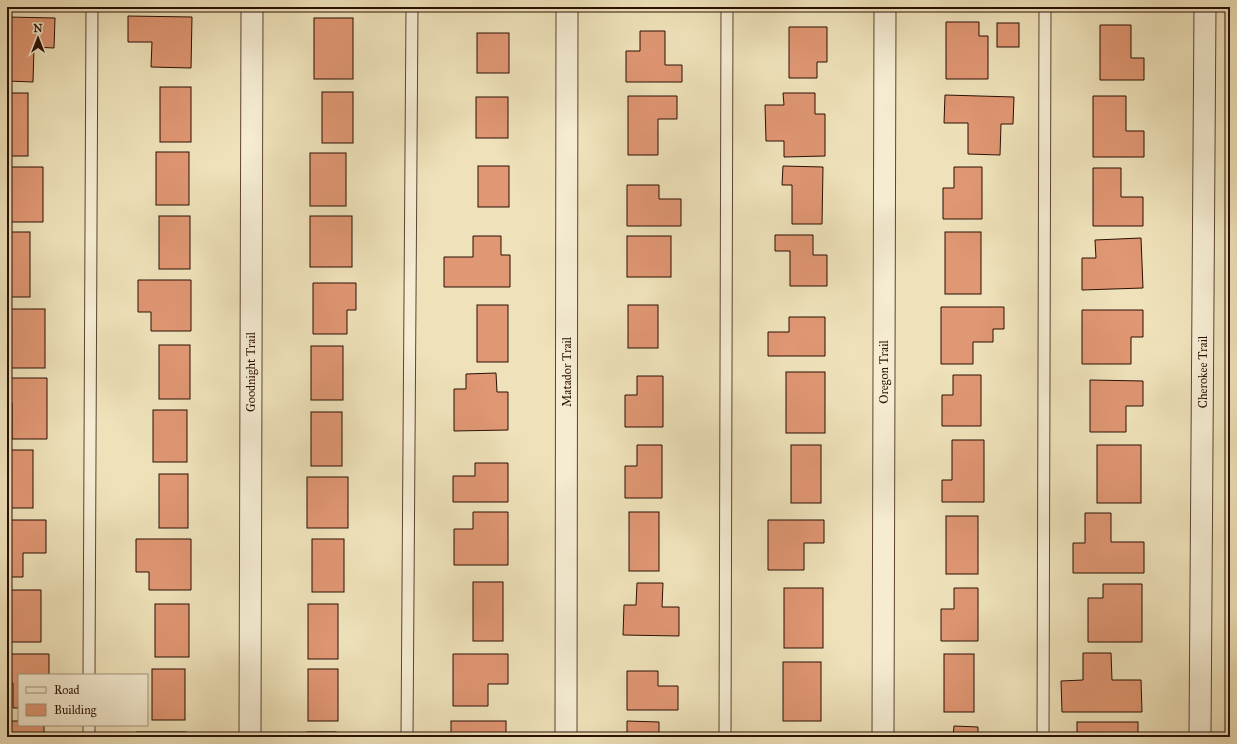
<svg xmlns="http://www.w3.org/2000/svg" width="1237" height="744" font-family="'IM FELL Great Primer',serif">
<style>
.building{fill:#e09773;stroke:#2a0f04}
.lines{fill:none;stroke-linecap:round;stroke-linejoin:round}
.lane-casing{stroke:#5b4432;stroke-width:13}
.street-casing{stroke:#5b4432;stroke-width:23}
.lane{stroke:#f5ecd2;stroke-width:11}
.street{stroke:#f5ecd2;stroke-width:21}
.labels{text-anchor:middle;stroke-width:3;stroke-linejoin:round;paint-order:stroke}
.street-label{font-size:12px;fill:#2a0f04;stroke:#f5ecd2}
</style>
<rect width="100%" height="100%" fill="#efe2ba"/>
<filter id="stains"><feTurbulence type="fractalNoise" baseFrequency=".005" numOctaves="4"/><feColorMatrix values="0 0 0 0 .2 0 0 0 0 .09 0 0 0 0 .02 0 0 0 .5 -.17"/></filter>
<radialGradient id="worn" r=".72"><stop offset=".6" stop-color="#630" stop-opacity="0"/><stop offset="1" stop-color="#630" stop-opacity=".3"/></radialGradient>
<g class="building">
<path d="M128 16 192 17 191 68 151 67 152 42H128Z"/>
<path d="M7 17 55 18 54 48 34 47 33 82 7 81Z"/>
<rect x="314" y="18" width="39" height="61"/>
<path d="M946 22H979V36H988V79H946Z"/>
<rect x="997" y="23" width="22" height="24"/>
<path d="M1100 25H1131V58H1144V80H1100Z"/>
<path d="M789 27H827V62H817V78H789Z"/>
<path d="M640 31H665V65H682V82H626V51H640Z"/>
<rect x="477" y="33" width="32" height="40"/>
<rect x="160" y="87" width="31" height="55"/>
<rect x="322" y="92" width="31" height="51"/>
<rect x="7" y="93" width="21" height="63"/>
<path d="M783 93H815V114H825V156L784 157V141H766L765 105H784Z"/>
<path d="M945 95 1014 97 1013 124H1001L1000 155 968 154V123H944Z"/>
<path d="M628 96H677V119H658V155H628Z"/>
<path d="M1093 96H1126V131H1144V157H1093Z"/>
<rect x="476" y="97" width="32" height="41"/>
<rect x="156" y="152" width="33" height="53"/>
<rect x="310" y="153" width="36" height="53"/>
<rect x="478" y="166" width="31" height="41"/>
<path d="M783 166 823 167 822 224H792V185H782Z"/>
<path d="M7 167H43V222H11V192H7Z"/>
<path d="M954 167H982V219H943V188H954Z"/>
<path d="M1093 168H1121V197H1143V226H1093Z"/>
<path d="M627 185H659V199H681V226H627Z"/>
<rect x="159" y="216" width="31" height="53"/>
<rect x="310" y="216" width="42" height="51"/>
<rect x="7" y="232" width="23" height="65"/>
<rect x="945" y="232" width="36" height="62"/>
<path d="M775 235H813V255H827V286H790V251H775Z"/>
<path d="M473 236H501V255H510V287H444V257H473Z"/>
<rect x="627" y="236" width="44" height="41"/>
<path d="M1141 238 1143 288 1082 290V258H1096L1095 240Z"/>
<path d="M138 280H191V331H151V312H138Z"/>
<path d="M313 283H356V310H347V334H313Z"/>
<rect x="477" y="305" width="31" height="57"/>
<rect x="628" y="305" width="30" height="43"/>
<path d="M941 307H1004V329H993V342H973V364H941Z"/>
<rect x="7" y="309" width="38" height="59"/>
<path d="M1082 310H1143V337H1131V364H1082Z"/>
<path d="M789 317H825V356H768V332H789Z"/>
<rect x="159" y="345" width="31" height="54"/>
<rect x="311" y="346" width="32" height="54"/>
<rect x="786" y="372" width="39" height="61"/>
<path d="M496 373 497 392H508V430L454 431V389H466V374Z"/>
<path d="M953 375H981V426H942V395H953Z"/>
<path d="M637 376H663V427H625V395H637Z"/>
<path d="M7 378H47V439H12V403H7Z"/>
<path d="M1090 380 1143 381V406H1126V432H1090Z"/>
<rect x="153" y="410" width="34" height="52"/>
<rect x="311" y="412" width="31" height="54"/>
<path d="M952 440H984V502H942V480H952Z"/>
<path d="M637 445H662V498H625V466H637Z"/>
<rect x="791" y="445" width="30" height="58"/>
<rect x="1097" y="445" width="44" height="58"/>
<rect x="7" y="450" width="26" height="58"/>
<path d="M475 463H508V502H453V476H475Z"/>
<rect x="159" y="474" width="29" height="54"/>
<rect x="307" y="477" width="41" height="51"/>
<path d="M473 512H508V565H454V529H473Z"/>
<rect x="629" y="512" width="30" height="59"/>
<path d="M1085 513H1111V542H1144V573H1073V543H1085Z"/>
<rect x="946" y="516" width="32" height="58"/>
<path d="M7 520H46V553H23V577H7Z"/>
<path d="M768 520H824V543H804V570H768Z"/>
<path d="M136 539H191V590H149V572H136Z"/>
<rect x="312" y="539" width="32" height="53"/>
<rect x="473" y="582" width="30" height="59"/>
<path d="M637 583H663L662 607H679V636L623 635 624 605H636Z"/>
<path d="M1103 584H1142V642H1088V598H1103Z"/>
<rect x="784" y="588" width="39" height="60"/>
<path d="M954 588H978V641H941V609H954Z"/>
<path d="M7 590H41V642H8Z"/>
<rect x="155" y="604" width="34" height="53"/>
<rect x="308" y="604" width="30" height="55"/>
<path d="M1083 653H1111L1112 680H1141L1142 712H1062L1061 681 1083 680Z"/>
<path d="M7 654H49V675H19V708H13V683H7Z"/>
<path d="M453 654H508V684H488V706H453Z"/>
<rect x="944" y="654" width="30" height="58"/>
<rect x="783" y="662" width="38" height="59"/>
<rect x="152" y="669" width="33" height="51"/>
<rect x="308" y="669" width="30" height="52"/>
<path d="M627 671H658V686H678V710H627Z"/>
<path d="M7 721H19V725H44V737H7Z"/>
<rect x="451" y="721" width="55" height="16"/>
<path d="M627 721 659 722V737H627Z"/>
<rect x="1077" y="722" width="61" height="15"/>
<path d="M954 726 978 727V737H953Z"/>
<rect x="137" y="732" width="49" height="5"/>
<rect x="307" y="732" width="29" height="5"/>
<rect x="786" y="734" width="26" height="3"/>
</g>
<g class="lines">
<defs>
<g id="lane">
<path d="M89 675 92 7"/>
<path d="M89 737V725"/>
<path d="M407 737 412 7"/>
<path d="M725 737 727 7"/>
<path d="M1043 737 1045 7"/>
</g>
<g id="street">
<path d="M250 737 252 7"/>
<path d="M566 737 567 7"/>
<path d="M883 737 885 7"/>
<path d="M1200 737 1205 7"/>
</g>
</defs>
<use href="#lane" class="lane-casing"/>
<use href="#street" class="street-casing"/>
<use href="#lane" class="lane"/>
<use href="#street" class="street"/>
</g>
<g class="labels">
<g class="street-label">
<text transform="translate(251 372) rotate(-90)" y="4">Goodnight Trail</text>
<text transform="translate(567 372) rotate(-90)" y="4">Matador Trail</text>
<text transform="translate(884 372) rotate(-90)" y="4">Oregon Trail</text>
<text transform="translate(1203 372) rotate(-90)" y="4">Cherokee Trail</text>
</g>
</g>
<rect width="1237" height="744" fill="none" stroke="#efe2ba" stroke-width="24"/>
<rect x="8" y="8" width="1221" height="728" fill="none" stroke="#2a0f04" stroke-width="2"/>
<rect x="12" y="12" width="1213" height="720" fill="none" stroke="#2a0f04"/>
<rect x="18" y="674" width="130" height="52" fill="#f5ecd2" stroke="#a49480"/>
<rect x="26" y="687" width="20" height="6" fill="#f5ecd2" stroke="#a49480"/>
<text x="54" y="694" font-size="12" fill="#2a0f04">Road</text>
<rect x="26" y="704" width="20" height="12" fill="#e09773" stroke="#a49480"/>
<text x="54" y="714" font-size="12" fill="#2a0f04">Building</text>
<g transform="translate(38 38)" stroke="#f5ecd2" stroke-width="3" paint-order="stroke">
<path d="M0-3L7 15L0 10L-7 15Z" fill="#2a0f04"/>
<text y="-6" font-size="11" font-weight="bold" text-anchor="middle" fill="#2a0f04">N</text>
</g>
<rect width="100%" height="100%" filter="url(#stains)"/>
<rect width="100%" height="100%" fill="url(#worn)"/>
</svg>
